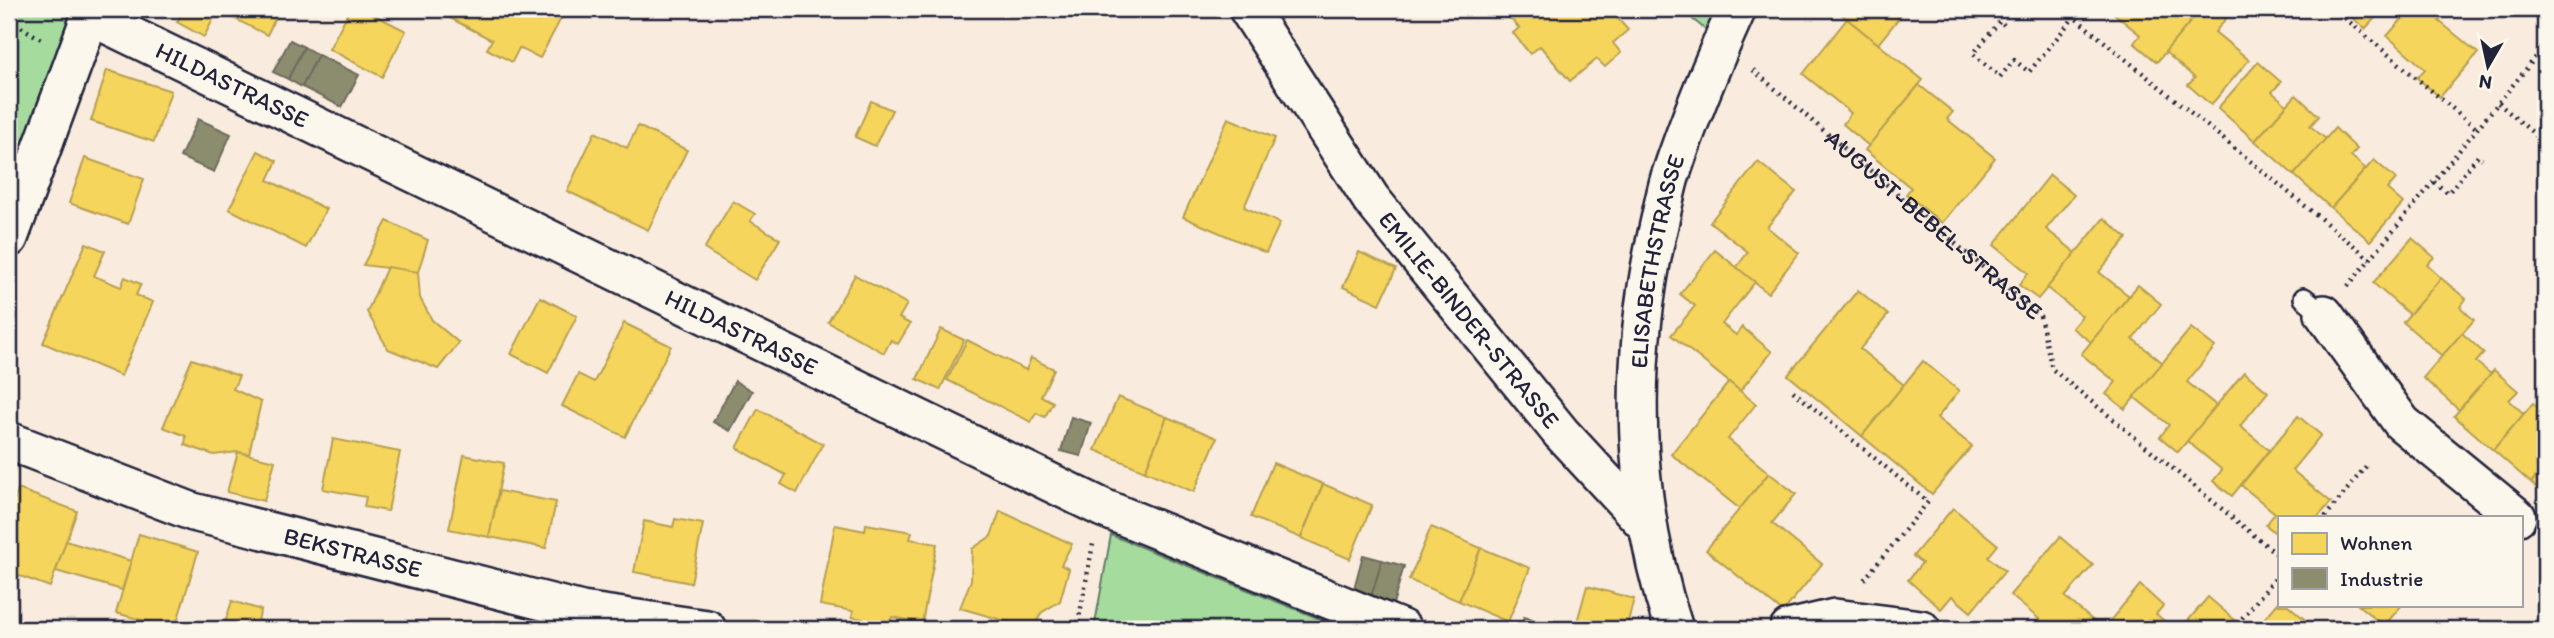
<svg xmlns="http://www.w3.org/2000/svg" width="2554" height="638" font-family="Itim,sans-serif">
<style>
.green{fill:#a6db9e;stroke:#647e6c;stroke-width:2}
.homes{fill:#f6d55c;stroke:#b69f52;stroke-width:2}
.industry{fill:#8c8c6e;stroke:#6c6c5f;stroke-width:2}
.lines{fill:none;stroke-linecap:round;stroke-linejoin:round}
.service-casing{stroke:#22223b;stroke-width:24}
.minor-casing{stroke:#22223b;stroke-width:42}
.path{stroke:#22223b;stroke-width:4.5;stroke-dasharray:2 5;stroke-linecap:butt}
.service{stroke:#fbf7ec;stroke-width:19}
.minor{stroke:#fbf7ec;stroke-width:37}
.labels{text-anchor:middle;stroke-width:7;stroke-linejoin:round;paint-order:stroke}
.street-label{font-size:24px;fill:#22223b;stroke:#fbf7ec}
</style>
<rect width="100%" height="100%" fill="#f9ecde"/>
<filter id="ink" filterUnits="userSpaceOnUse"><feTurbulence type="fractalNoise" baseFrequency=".0143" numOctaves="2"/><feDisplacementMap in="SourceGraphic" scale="14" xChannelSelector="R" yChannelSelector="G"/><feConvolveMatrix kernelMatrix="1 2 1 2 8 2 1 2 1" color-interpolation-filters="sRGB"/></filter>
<g filter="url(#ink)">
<g class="green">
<path d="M9 9H72L9 191Z"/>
<path d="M1680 9H1737L1722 43Z"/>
<path d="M1111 535 1345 629H1094Z"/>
</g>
<g class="homes">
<path d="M184 9H207L216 14 204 37 177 22Z"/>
<path d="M219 9H280L267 35 219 11Z"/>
<path d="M350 9H363L406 31 382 77 329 49Z"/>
<path d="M433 9H566L540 58 519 48 512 62 487 49 492 40Z"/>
<path d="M1502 9H1592L1595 13 1599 9H1609L1628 30 1613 43 1621 53 1605 67 1597 59 1570 81 1540 46 1530 54 1513 33 1519 28Z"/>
<path d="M1835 9H1906L1878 44Z"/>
<path d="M2112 9H2184L2194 18 2157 62 2134 43 2140 35 2111 11Z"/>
<path d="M2201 9H2229L2232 11 2215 32 2249 60 2211 105 2188 85 2195 78 2165 52Z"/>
<path d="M2343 9H2383L2365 29Z"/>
<path d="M2411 9H2450L2439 21 2478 53 2440 97 2417 78 2425 69 2387 36Z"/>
<path d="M1847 19 1923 80 1869 146 1843 124 1851 113 1803 74Z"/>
<path d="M2258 62 2281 82 2272 92 2287 105 2255 141 2218 108Z"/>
<path d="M107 70 171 91 154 142 91 121Z"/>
<path d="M1919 85 1953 112 1947 119 1995 158 1942 223 1906 194 1911 188 1865 150Z"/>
<path d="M2296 95 2319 116 2310 126 2326 139 2294 175 2255 141Z"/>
<path d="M871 101 892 110 875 146 855 137Z"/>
<path d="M1228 118 1275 138 1244 207 1280 223 1266 253 1183 217Z"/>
<path d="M638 126 687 150 648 230 567 191 595 132 627 148Z"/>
<path d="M2335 128 2357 149 2351 156 2366 169 2331 208 2294 175Z"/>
<path d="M258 151 277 161 268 180 326 209 306 248 229 209Z"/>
<path d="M85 158 144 179 128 224 69 203Z"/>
<path d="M2374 160 2396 179 2387 189 2403 203 2370 241 2331 208Z"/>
<path d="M1758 162 1796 192 1767 227 1799 253 1768 293 1736 268 1748 252 1710 222Z"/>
<path d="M2050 175 2074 195 2046 229 2076 253 2038 299 2019 285 2028 273 1994 245Z"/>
<path d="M733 201 755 214 750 221 780 239 755 280 704 249Z"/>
<path d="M2104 218 2127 238 2099 272 2129 296 2091 342 2072 328 2082 316 2047 288Z"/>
<path d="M387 221 428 240 418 272 363 265Z"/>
<path d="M2412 238 2434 257 2427 265 2441 278 2410 315 2373 283Z"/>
<path d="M86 243 105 251 94 276 121 287 125 277 141 284 136 295 153 302 121 376 43 343Z"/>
<path d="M1715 250 1755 282 1722 324 1736 335 1742 327 1772 352 1740 391 1671 335 1695 306 1680 294Z"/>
<path d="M1359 252 1396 269 1380 304 1343 287Z"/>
<path d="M387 267 418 272 420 298 432 320 459 343 438 369 388 349 367 312Z"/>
<path d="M855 275 907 304 899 318 910 324 898 344 891 340 884 353 828 322Z"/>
<path d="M2441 278 2466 299 2460 307 2474 320 2442 356 2403 322Z"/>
<path d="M2138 285 2161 304 2133 339 2163 363 2125 409 2106 394 2116 382 2081 354Z"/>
<path d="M1858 290 1888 315 1860 349 1904 385 1862 436 1788 375Z"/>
<path d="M540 297 577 316 548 373 511 354Z"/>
<path d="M624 323 671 346 625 437 562 406 578 374 594 382Z"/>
<path d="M2191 328 2215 347 2187 382 2217 406 2178 452 2160 437 2169 425 2134 397Z"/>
<path d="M941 329 964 340 940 390 917 379Z"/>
<path d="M2462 333 2484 353 2476 362 2491 374 2459 410 2423 378Z"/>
<path d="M967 340 1026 370 1031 358 1054 369 1041 396 1053 402 1045 417 1036 413 1031 422 947 380Z"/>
<path d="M192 359 239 376 233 389 261 402 249 454 238 452 214 455 185 445 186 436 163 427Z"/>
<path d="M1923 361 1959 391 1937 418 1972 446 1932 494 1862 436Z"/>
<path d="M2494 370 2518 391 2509 400 2524 414 2493 450 2454 416Z"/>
<path d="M2244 372 2268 392 2240 426 2269 450 2232 496 2213 481 2222 470 2187 441Z"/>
<path d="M1729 382 1756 404 1728 439 1769 473 1740 509 1671 454Z"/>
<path d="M1118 397 1167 417 1145 471 1095 450Z"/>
<path d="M2533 403 2545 414V466L2531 483 2493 450Z"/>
<path d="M758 409 823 444 797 493 781 484 786 475 737 448Z"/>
<path d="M2298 416 2321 435 2292 470 2331 502 2318 517H2279V536L2266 525 2275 513 2241 485Z"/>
<path d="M1167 417 1217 438 1194 492 1145 471Z"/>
<path d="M333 439 400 452 388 511 364 507 366 497 323 489Z"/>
<path d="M238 452 275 461 264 501 227 492Z"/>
<path d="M464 455 504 463 489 537 449 529Z"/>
<path d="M1273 463 1323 484 1301 538 1251 517Z"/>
<path d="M2545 466V495L2531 483Z"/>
<path d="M1769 473 1796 494 1772 523 1822 564 1783 612 1706 550Z"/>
<path d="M1323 484 1372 505 1350 559 1301 538Z"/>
<path d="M18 489 77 511 50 587 9 572V515Z"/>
<path d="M499 491 556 502 546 548 489 537Z"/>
<path d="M1953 508 1998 545 1988 557 2005 571 1971 612 1952 596 1941 609 1908 580 1922 563 1913 556Z"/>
<path d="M1000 511 1072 544 1061 565 1069 569 1060 601 1041 613 1034 629 960 608 971 580 972 549 991 536Z"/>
<path d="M675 519 703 524 691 583 634 572 644 521 673 527Z"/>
<path d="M866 524 912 532 910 539 937 544 922 623 892 617 890 624 852 617 853 611 820 605 835 525 865 531Z"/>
<path d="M1431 527 1481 548 1459 601 1409 580Z"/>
<path d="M139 534 198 552 175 629 116 613Z"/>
<path d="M2060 537 2093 565 2065 597 2103 629H2051L2010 595Z"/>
<path d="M66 541 131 561 122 590 56 571Z"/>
<path d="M1481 548 1530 568 1508 622 1459 601Z"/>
<path d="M2140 585 2163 606 2156 614 2174 629H2103Z"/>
<path d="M1587 586 1634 599 1626 629H1629H1575Z"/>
<path d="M2208 597 2235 620 2227 629H2181Z"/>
<path d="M232 601 261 610 258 620 287 629H223Z"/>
<path d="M2279 602V605H2288L2316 629H2255Z"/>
<path d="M2358 605H2402L2384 626Z"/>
<path d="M472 622 509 629H471Z"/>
</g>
<g class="industry">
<path d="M290 40 304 47 288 79 273 72Z"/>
<path d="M304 47 318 55 302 87 288 79Z"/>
<path d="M318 55 359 75 342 107 302 87Z"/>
<path d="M198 119 231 134 214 172 180 157Z"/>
<path d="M735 381 752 391 730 431 713 422Z"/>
<path d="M1071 417 1091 423 1081 456 1061 451Z"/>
<path d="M1363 555 1382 560 1371 598 1353 592Z"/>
<path d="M1382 560 1404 566 1393 604 1371 598Z"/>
<path d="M1524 617 1542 622 1540 629H1520Z"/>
<path d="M1542 622 1564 628 1563 629H1540Z"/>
</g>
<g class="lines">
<defs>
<path id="service" d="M2304 298 2324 314"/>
<g id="minor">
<path id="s2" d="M1248 9 1371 199 1561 433 1648 527"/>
<path id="s3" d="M90 16 1103 508 1402 629"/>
<path d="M9 238 93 9"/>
<path d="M2324 314 2402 423 2517 517"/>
<path id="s4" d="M9 441 193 512 582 611 707 629"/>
<path id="s5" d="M1674 629C1631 500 1628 361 1658 229 1662 212 1665 194 1670 177 1689 120 1712 64 1737 9"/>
<path d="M1789 629 1835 618 1921 629"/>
</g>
</defs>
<use href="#service" class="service-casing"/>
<use href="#minor" class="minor-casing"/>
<g class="path">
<path d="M2081 9 2074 17 2370 259"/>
<path d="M2334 9 2477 129"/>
<path d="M2534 9 2545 19"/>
<path d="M9 20 41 39"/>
<path d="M2004 25 2000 21 1973 54 2000 77 2014 60 2029 72 2074 17"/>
<path id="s1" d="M1753 70 2040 316 2052 369 2279 556"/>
<path d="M2498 103 2545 143"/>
<path d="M2434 182 2448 193 2478 156 2482 159"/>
<path d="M2348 286 2545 46"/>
<path d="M1793 391 1928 502 1863 581"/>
<path d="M2325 517 2367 465"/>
<path d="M1077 629 1093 544"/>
<path d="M2233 629 2279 574"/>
</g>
<use href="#service" class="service"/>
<use href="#minor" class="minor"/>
</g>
</g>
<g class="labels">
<g class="street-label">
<text dy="8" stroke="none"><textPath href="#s3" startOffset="158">HILDASTRASSE</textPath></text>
<text dy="8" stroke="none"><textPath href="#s1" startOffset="238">AUGUST-BEBEL-STRASSE</textPath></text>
<text dy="8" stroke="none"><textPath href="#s5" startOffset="373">ELISABETHSTRASSE</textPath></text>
<text dy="8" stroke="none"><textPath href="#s2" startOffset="382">EMILIE-BINDER-STRASSE</textPath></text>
<text dy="8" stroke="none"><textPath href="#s3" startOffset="724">HILDASTRASSE</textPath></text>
<text dy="8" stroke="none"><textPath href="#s4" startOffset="362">BEKSTRASSE</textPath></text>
</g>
</g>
<rect width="2554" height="638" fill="none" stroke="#fbf7ec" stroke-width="35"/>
<rect x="18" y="18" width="2519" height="603" fill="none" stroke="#22223b" stroke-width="2.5" filter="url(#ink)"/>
<rect x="2278" y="516" width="245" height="91" fill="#fbf7ec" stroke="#a4a2a5" stroke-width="2"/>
<rect x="2292" y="533" width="35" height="21" fill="#f6d55c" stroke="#a4a2a5" stroke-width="2"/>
<text x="2340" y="550" font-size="21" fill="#22223b">Wohnen</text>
<rect x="2292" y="568" width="35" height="21" fill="#8c8c6e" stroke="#a4a2a5" stroke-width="2"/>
<text x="2340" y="586" font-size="21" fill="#22223b">Industrie</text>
<g transform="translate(2488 66) rotate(189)" stroke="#fbf7ec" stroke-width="5" paint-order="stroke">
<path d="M0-5L12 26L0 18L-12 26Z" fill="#22223b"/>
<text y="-10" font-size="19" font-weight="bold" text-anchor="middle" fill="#22223b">N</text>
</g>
</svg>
